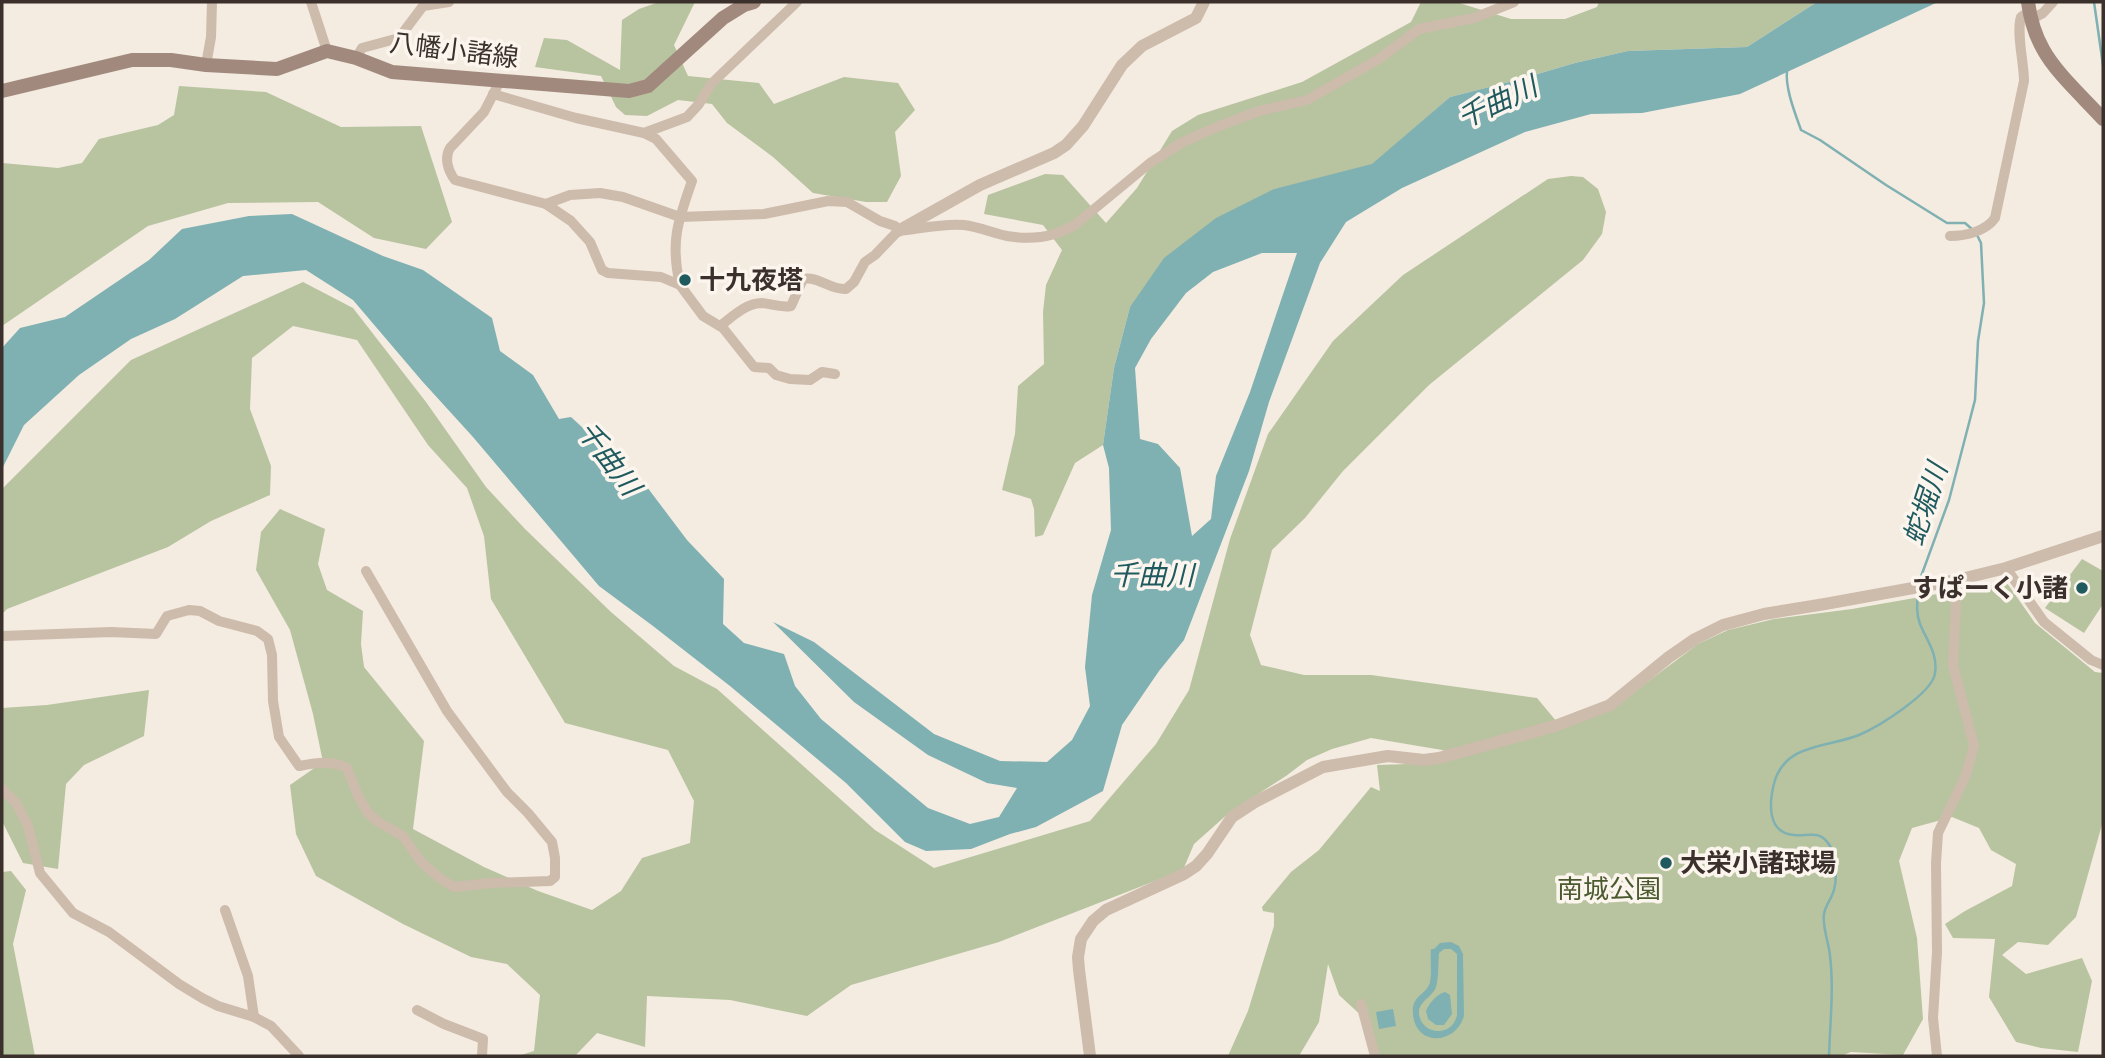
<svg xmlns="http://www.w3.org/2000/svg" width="2105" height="1058" font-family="Karla,'Noto Sans JP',sans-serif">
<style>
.green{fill:#b8c4a0}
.water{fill:#7fb0b2;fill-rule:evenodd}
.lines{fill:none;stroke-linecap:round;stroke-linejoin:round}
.stream{stroke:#7fb0b2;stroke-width:2.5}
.minor{stroke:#cdbbac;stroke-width:10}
.tertiary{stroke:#cdbbac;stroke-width:12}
.secondary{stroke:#a18a7d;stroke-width:14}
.poi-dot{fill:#1f5a5e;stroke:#fbf5ee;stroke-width:2.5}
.labels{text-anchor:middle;stroke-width:7;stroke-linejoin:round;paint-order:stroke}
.street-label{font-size:26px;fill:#3b302b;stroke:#fbf5ee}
.poi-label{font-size:26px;font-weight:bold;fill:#3b302b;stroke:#fbf5ee;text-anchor:start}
.park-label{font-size:26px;fill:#4a5a2e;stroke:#fbf5ee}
.water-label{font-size:28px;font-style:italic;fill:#1f5a5e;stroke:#fbf5ee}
</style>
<rect width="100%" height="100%" fill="#f4ebe1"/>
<g class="green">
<path d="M659 2H695L674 45 688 76 759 83 774 104 844 77 898 83 915 110 895 132 901 176 887 202H866L813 193 773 157 727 123 712 104 678 100 647 116 625 115 616 107 601 76 535 67 544 38 567 40 620 70 622 20 639 9Z"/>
<path d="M1421 2H1456L1511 19H1565L1597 7 1599 2H1817L1747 47 1628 51 1575 63 1517 80 1450 97 1372 165 1275 189 1130 307 1114 368 1103 445 1075 463 1043 535 1035 537 1034 509 1031 499 1002 490 1015 434 1018 386 1044 364 1043 312 1046 285 1062 250 1043 225 984 214 988 195 1045 174 1063 175 1106 223 1137 188 1172 131 1198 115 1302 82 1411 22Z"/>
<path d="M179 86 266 92 341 127 421 126 452 222 426 249 374 238 318 202 228 203 148 226 2 326V163L58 168 82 163 99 139 158 125 174 115Z"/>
<path d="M1571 176 1583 177 1598 189 1606 212 1602 234 1583 260 1429 385 1343 471 1305 518 1272 550 1250 635 1261 665 1304 675H1371L1537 698 1562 728 1614 707 1698 644 1728 630 1774 619 1852 609 1977 587 2007 583 2035 623 2095 672 2103 673V821L2076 917 2048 945 2018 942 2002 955 2026 974 2082 958 2092 981 2078 1052 2041 1048 2016 1042 1989 997 1995 939 1953 938 1945 924 1965 911 2012 886 2016 864 1991 850 1979 828 1952 817 1912 828 1899 861 1917 938 1923 1019 1903 1055 1851 1052 1841 1056H1375L1365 1019 1339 995 1328 964 1319 1022 1299 1056H1228L1248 1011 1274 926V913L1263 911 1262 907 1291 872 1319 850 1371 787 1380 791 1377 765 1441 763 1460 756 1442 750 1371 738 1332 749 1307 760 1286 776 1230 812 1194 844 1183 870 999 942 851 985 807 1016 730 1000 647 996 645 1047 597 1033 575 1056H518L534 1051 540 995 507 964 471 957 403 924 316 876 296 834 290 785 323 762 313 714 290 630 256 570 261 532 280 509 325 529 318 564 327 590 363 611 361 644 364 667 424 741 413 829 484 867 538 891 592 910 621 891 642 858 690 843 694 801 668 750 565 723 491 599 484 536 467 488 428 445 357 340 293 326 252 358 250 409 271 466 270 495 211 521 168 547 7 609 2 614V489L131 360 303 282 353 308 426 402 486 487 525 529 611 612 674 666 717 689 875 830 934 868 1090 821 1156 744 1189 690 1230 539 1268 434 1333 341 1403 275 1548 179Z"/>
<path d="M2082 559 2103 571V604L2084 633 2045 608Z"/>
<path d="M149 690 144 736 84 765 66 784 58 869 23 863 2 821V708L47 705Z"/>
<path d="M11 871 26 890 13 944 35 1056H2V872Z"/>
</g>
<g class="water">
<path d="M1817 2H1938L1740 94 1642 113 1591 114 1525 132 1402 188 1346 222 1320 263 1269 402 1249 471 1184 640 1159 671 1122 725 1103 791 1036 827 1010 834 971 849 926 851 905 842 846 783 730 686 653 626 599 586 473 437 422 381 353 300 306 270 243 276 175 319 131 339 79 375 24 425 2 469V348L20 328 65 317 149 260 182 229 249 216 292 214 383 256 423 270 492 318 500 351 533 375 559 419 571 417 647 487 687 540 724 579 723 624 744 643 784 654 795 686 821 719 928 808 970 824 999 817 1017 788 987 783 928 755 854 702 773 622 814 642 934 734 1000 761 1047 762 1072 740 1090 706 1085 667 1092 595 1111 530 1109 468 1103 445 1114 368 1130 307 1164 258 1216 218 1274 189 1372 164 1450 97 1517 80 1575 63 1628 51 1747 47ZM1262 253H1297L1250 392 1216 476 1211 519 1192 536 1180 468 1158 444 1140 439 1135 368 1151 339 1186 293 1213 272Z"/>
<path d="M1451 942 1459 946 1463 954 1464 1016C1455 1046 1415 1046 1413 1014 1411 995 1427 995 1430 982 1432 972 1430 959 1431 949H1434L1440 943ZM1444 949H1451L1457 954V1015C1453 1037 1422 1036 1419 1014 1418 1001 1432 998 1436 987 1439 976 1438 964 1439 953Z"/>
<path d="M1445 992 1450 995 1452 1014 1444 1025H1436L1428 1019 1426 1011C1429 1003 1437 994 1445 992Z"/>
<path d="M1393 1009 1396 1026 1379 1029 1376 1012Z"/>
</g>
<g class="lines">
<g class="stream">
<path d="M2094 2 2103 65"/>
<path d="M1787 71C1785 88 1795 113 1801 130L1820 140 1886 185 1947 223H1965L1973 230"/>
<path d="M1919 582 1949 500 1975 400 1978 341 1984 303 1981 243 1977 235"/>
<path d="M1829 1056C1830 1023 1834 989 1830 956 1829 943 1822 927 1824 914 1825 906 1832 898 1834 890 1837 879 1836 863 1833 853 1831 845 1824 836 1816 835 1809 834 1801 836 1794 835 1766 833 1769 801 1775 780 1787 743 1830 747 1859 735 1878 727 1933 693 1935 673 1938 654 1927 641 1920 624 1916 614 1917 603 1918 592"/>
</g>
<g class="minor">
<path d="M311 2 327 51"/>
<path d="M2032 19 2043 13 2053 2"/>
<path d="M356 58 362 48 399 38 423 6 449 2"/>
<path d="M206 65 211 37 212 2"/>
<path d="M500 81 484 112 450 148C444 158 448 171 455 180L546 204 571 221 590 242 602 270 608 273 661 277 680 285 703 316 723 328 754 367 769 368 776 375 790 379 810 380 822 372 835 374"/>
<path d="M493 94 576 118 644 133 656 139 692 181C678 221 670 242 680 285"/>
<path d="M644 133 687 117 699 104 711 84 797 2"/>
<path d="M546 204 570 195 600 193 623 197 680 217 764 214 828 201 847 202 880 221 895 226 898 231"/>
<path d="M1950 236C1966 236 1986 231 1995 218L2024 81C2024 62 2016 33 2021 17L2029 12"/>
<path d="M720 326C732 317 746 303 762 303 772 304 781 308 791 306L803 279C819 276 830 290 846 289L854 282 865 262 875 255 898 231C919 229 943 223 964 225 979 227 993 233 1007 236 1031 240 1056 237 1076 224L1150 163 1181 143 1219 126 1259 111 1307 100 1379 59 1419 29 1474 18 1514 2"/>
<path d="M2006 568 2044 622 2091 660 2103 665"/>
<path d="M2 636 111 632 156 634 167 616 189 610 200 611 219 621 257 631 268 639 272 655 273 701 279 737 299 766C316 763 331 760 347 768L358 796 368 813 377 821 403 836 421 862 441 879 454 887 491 883 550 881 555 877V858L552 842 528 813 507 792 447 711 366 571"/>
<path d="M2 789 16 803 28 826 40 873 73 913 109 932 179 984 202 998 218 1006 254 1017 271 1026 299 1056"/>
<path d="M225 910 248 976 254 1017"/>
<path d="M1361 1004 1375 1056"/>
<path d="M417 1010 444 1024 483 1039 482 1056"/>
<path d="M1937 1056 1933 1018 1937 952 1936 863 1938 833 1966 775 1974 745 1953 666 1957 580"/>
</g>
<g class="tertiary">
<path d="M898 231 980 185 1054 153 1066 145 1083 126 1122 65 1142 46 1196 18 1204 2"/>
<path d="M1090 1056 1079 970 1078 957 1081 939 1093 921 1106 910 1184 874 1196 866 1207 854 1232 817 1255 802 1323 767 1388 756 1424 760 1439 758 1555 726 1610 705 1669 657 1695 639 1723 625 1764 614 1825 604 1957 580 2006 568 2103 536"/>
</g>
<g class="secondary">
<path d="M2028 2C2030 17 2035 35 2043 49 2055 72 2085 99 2103 119"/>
<path d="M2 91 132 60H171L206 65 277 69 327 51 356 58 392 72 629 91 648 86 723 18 744 5 754 2"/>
</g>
</g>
<g class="poi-dot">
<circle cx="685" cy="280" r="7"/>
<circle cx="2082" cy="588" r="7"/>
<circle cx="1666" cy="863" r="7"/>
</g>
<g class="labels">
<g class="street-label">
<text transform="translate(454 50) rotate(7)" y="9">八幡小諸線</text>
</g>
<g class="poi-label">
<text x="699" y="289">十九夜塔</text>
<text x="2068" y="597" text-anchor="end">すぱーく小諸</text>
<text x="1680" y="872">大栄小諸球場</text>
</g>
<g class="park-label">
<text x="1609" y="898">南城公園</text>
</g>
<g class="water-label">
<text transform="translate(1497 102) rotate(-25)" y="10">千曲川</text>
<text transform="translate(609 458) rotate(53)" y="10">千曲川</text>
<text transform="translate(1925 504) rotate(-72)" y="10">蛇堀川</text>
<text x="1152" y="585">千曲川</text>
</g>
</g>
<rect width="2105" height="1058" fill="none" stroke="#3b302b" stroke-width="7"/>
</svg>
